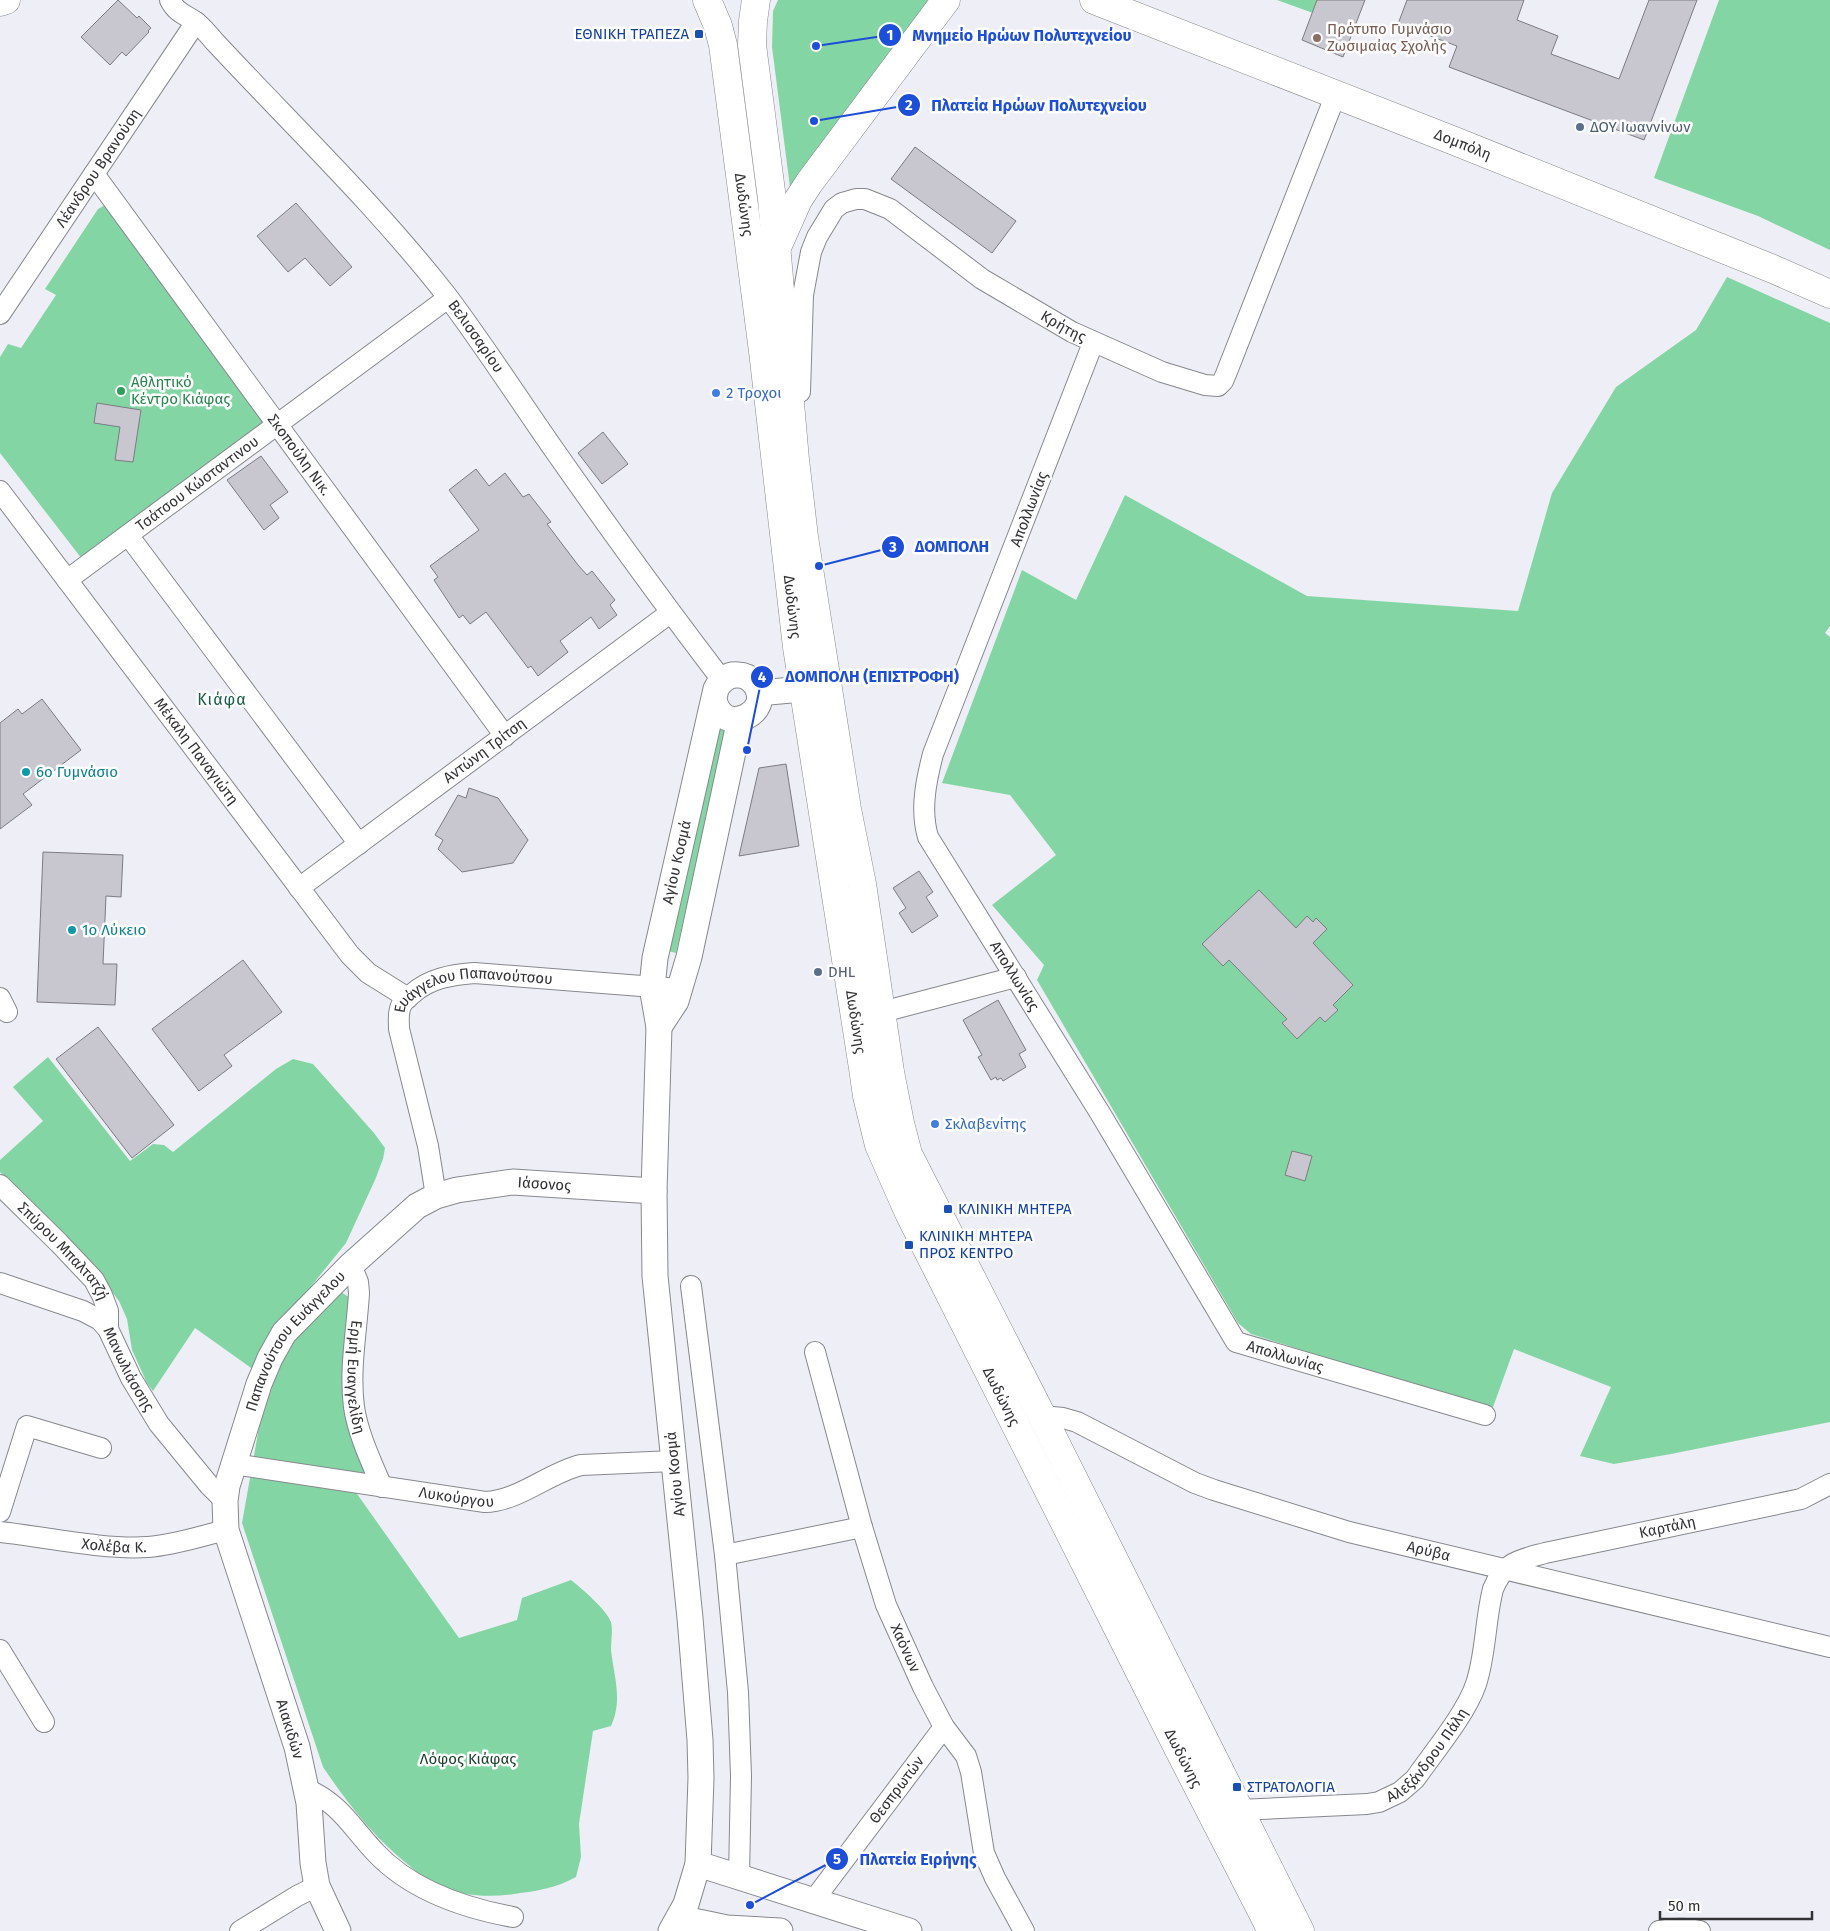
<svg xmlns="http://www.w3.org/2000/svg" width="1830" height="1931" font-family="'Fira Sans',sans-serif">
<style>
.green{fill:#83d6a4}
.building{fill:#c8c7cf;stroke:#7c7b81}
.lines{fill:none;stroke-linecap:round;stroke-linejoin:round}
.minor-casing{stroke:#87888f;stroke-width:22}
.tertiary-casing{stroke:#87888f;stroke-width:27}
.secondary-casing{stroke:#87888f;stroke-width:29}
.primary-casing{stroke:#87888f;stroke-width:29}
.minor{stroke:#fff;stroke-width:20}
.tertiary{stroke:#fff;stroke-width:25}
.secondary{stroke:#fff;stroke-width:28}
.primary{stroke:#fff;stroke-width:28}
.transit-dot{fill:#1a4fb4;stroke:#fdfdfe;stroke-width:2}
.education-dot{fill:#8d6e63;stroke:#fdfdfe;stroke-width:2}
.service-dot{fill:#5c6f8a;stroke:#fdfdfe;stroke-width:2}
.leisure-dot{fill:#2e9e5b;stroke:#fdfdfe;stroke-width:2}
.shop-dot{fill:#3f7fe0;stroke:#fdfdfe;stroke-width:2}
.culture-dot{fill:#0f9aa8;stroke:#fdfdfe;stroke-width:2}
.labels{text-anchor:middle;stroke-width:5;stroke-linejoin:round;paint-order:stroke}
.education-label{font-size:15px;fill:#785e54;stroke:#fdfdfe;text-anchor:start}
.transit-label{font-size:15px;fill:#164399;stroke:#fdfdfe;text-anchor:start}
.service-label{font-size:15px;fill:#4e5e75;stroke:#fdfdfe;text-anchor:start}
.street-label{font-size:15px;fill:#333336;stroke:#fdfdfe}
.leisure-label{font-size:15px;fill:#27864d;stroke:#fdfdfe;text-anchor:start}
.shop-label{font-size:15px;fill:#366cbe;stroke:#fdfdfe;text-anchor:start}
.culture-label{font-size:15px;fill:#0d838f;stroke:#fdfdfe;text-anchor:start}
.park-label{font-size:15px;fill:#1d422d;stroke:#fdfdfe}
.neighbourhood-label{font-size:16px;letter-spacing:1px;fill:#195f46;stroke:#fdfdfe}
.leader{fill:none;stroke:#1d4ed8;stroke-width:2}
.callout-dot{fill:#1d4ed8;stroke:#fdfdfe;stroke-width:2}
.mark-label{font-size:15px;text-anchor:middle;font-weight:bold;fill:#fff}
.callout-label{font-size:16px;text-anchor:middle;font-weight:bold;fill:#1d4ed8;stroke:#fdfdfe;stroke-width:5;stroke-linejoin:round;paint-order:stroke}
</style>
<rect width="100%" height="100%" fill="#eeeff6"/>
<g class="green">
<path d="M778 0H937L791 195 772 47 773 11Z"/>
<path d="M1277 0H1318L1313 13Z"/>
<path d="M1719 0H1830V250L1758 216 1654 178Z"/>
<path d="M107 204 267 425 82 559 0 453V357L8 344 21 348 56 295 45 289 98 209Z"/>
<path d="M1727 277 1830 323V626L1825 633 1830 637V1422L1671 1454 1614 1464 1580 1456 1611 1387 1514 1349 1492 1410 1251 1334 1238 1323 1037 980 1044 965 992 905 1056 855 1010 795 942 783 1022 570 1076 600 1125 495 1307 596 1518 611 1552 493 1616 387 1696 330Z"/>
<path d="M714 727 726 730 676 953 664 950Z"/>
<path d="M48 1057 130 1161 153 1144 164 1145 173 1152 276 1069 293 1059 313 1064 374 1133 385 1148 383 1159 375 1180 346 1243 296 1305 254 1370 195 1328 153 1391 147 1383 132 1350 127 1319 119 1301 87 1259 0 1172V1160L43 1121 13 1087Z"/>
<path d="M339 1291 354 1300 346 1383 345 1414 366 1475 355 1491 459 1638 517 1620 522 1598 571 1580C582 1589 606 1609 611 1622 613 1630 611 1641 611 1650 614 1677 623 1700 611 1726L593 1731 579 1824 581 1857 576 1877C556 1888 537 1891 514 1894 487 1898 457 1896 432 1883 424 1879 417 1872 411 1867 375 1839 348 1804 323 1767L242 1523 261 1416 269 1387 292 1334Z"/>
</g>
<g class="building">
<path d="M118 0 137 18 139 16 151 28 148 31 149 32 126 56 122 52 110 65 81 37Z"/>
<path d="M1317 0H1365L1343 57 1302 40Z"/>
<path d="M1407 0H1524L1517 20 1558 36 1551 54 1619 79 1649 0H1697L1644 140 1449 67 1457 46 1398 24Z"/>
<path d="M915 147 1016 221 992 253 891 179Z"/>
<path d="M296 203 352 267 330 286 305 258 288 272 257 236Z"/>
<path d="M97 403 141 410 133 462 115 460 120 427 94 423Z"/>
<path d="M603 432 628 464 602 484 578 453Z"/>
<path d="M261 456 288 492 270 505 279 518 264 530 227 480Z"/>
<path d="M476 469 489 486 505 473 523 497 529 494 551 522 547 524 578 565 587 575 592 571 615 600 610 605 617 615 599 629 591 617 560 641 568 652 538 676 531 666 528 668 486 612 470 624 463 615 459 618 434 580 438 577 430 566 479 530 449 490Z"/>
<path d="M42 699 81 750 23 794 32 805 0 829V723L18 709 22 714Z"/>
<path d="M786 764 799 846 739 856 759 768Z"/>
<path d="M469 788 498 798 528 840 513 863 462 872 438 849 443 840 435 835 458 795 466 798Z"/>
<path d="M43 852 123 855 121 897 106 896 103 964H117L115 1005 37 1002Z"/>
<path d="M919 871 933 892 926 897 938 916 912 933 899 913 906 908 893 888Z"/>
<path d="M1259 890 1296 928 1307 916 1313 922 1316 918 1327 929 1313 943 1353 985 1333 1005 1338 1010 1325 1022 1320 1017 1297 1039 1282 1023 1287 1019 1229 960 1223 966 1202 944Z"/>
<path d="M243 960 282 1012 224 1055 232 1066 199 1091 152 1029Z"/>
<path d="M998 1000 1026 1050 1019 1054 1026 1067 1003 1081 1001 1078 997 1080 996 1077 991 1080 978 1057 982 1055 963 1020Z"/>
<path d="M98 1027 174 1125 132 1158 56 1059Z"/>
<path d="M1292 1151 1312 1156 1305 1181 1285 1175Z"/>
</g>
<g class="lines">
<defs>
<g id="minor">
<path id="s1" d="M170 0C178 15 186 14 197 23 203 28 209 35 214 41 292 125 376 205 447 296 483 344 516 395 550 444 606 524 663 603 722 680"/>
<path id="s2" d="M94 174 505 736"/>
<path id="s3" d="M0 314 196 22"/>
<path id="s4" d="M1093 343 933 754C926 781 920 810 928 837L1100 1113 1236 1342 1485 1415"/>
<path id="s5" d="M800 392 803 295 811 252 817 237 834 209 842 203 856 199H865L890 209 982 279 1072 332 1162 372 1205 385 1218 386 1223 381 1226 374 1336 94"/>
<path id="s6" d="M0 491 350 955 368 973 408 998"/>
<path d="M128 535 359 844"/>
<path id="s7" d="M67 580 448 298"/>
<path id="s8" d="M299 888 670 613"/>
<path d="M0 998 7 1012"/>
<path d="M882 1012 1016 977"/>
<path id="s9" d="M0 1185 59 1243 94 1280 102 1295 108 1311V1329"/>
<path id="s10" d="M436 1196 428 1146 399 1029C399 1023 398 1015 400 1009 401 1003 407 998 412 994 430 978 451 975 474 973L680 989"/>
<path id="s11" d="M351 1265 358 1282 359 1293C357 1330 349 1369 354 1407 358 1434 371 1461 382 1487"/>
<path id="s12" d="M0 1283 83 1311 100 1320 108 1329 131 1378 159 1424 209 1485 225 1501"/>
<path d="M691 1286 725 1555 738 1692 741 1776 739 1877"/>
<path id="s13" d="M815 1352 862 1527 886 1605 923 1687 944 1727 966 1756 971 1772 984 1853 995 1878 1024 1931"/>
<path id="s14" d="M1042 1416 1063 1418 1077 1422 1195 1483 1214 1490 1349 1532 1830 1647"/>
<path id="s15" d="M233 1464 485 1502C519 1501 548 1473 581 1465L674 1461"/>
<path d="M0 1512 27 1426 101 1448"/>
<path id="s16" d="M0 1532C46 1537 103 1550 148 1547 175 1545 201 1536 226 1530"/>
<path d="M725 1555 862 1527"/>
<path d="M0 1650 44 1722"/>
<path d="M306 1789C340 1803 352 1828 376 1853 411 1890 464 1908 513 1917"/>
<path id="s17" d="M1239 1810 1367 1804 1379 1802 1400 1792 1415 1779C1433 1753 1466 1714 1476 1684 1486 1654 1485 1620 1493 1589 1504 1562 1519 1560 1545 1553L1801 1499 1830 1484"/>
<path id="s18" d="M813 1901 944 1727"/>
<path d="M240 1931 297 1896 317 1886"/>
<path d="M1659 1931C1673 1929 1686 1927 1700 1931"/>
</g>
<g id="tertiary">
<path d="M759 693 824 687"/>
<path d="M659 1027 676 1001 689 957 740 719"/>
<path d="M698 1864 909 1931"/>
<path d="M679 1918 727 1928 780 1931"/>
<path id="s19" d="M338 1931 317 1886 313 1863 309 1803 297 1747 226 1530 225 1501 227 1486 259 1384 270 1358 284 1333 351 1265 417 1206 436 1196 457 1190 513 1182 654 1191"/>
<path id="s20" d="M671 1931 686 1904 698 1864 701 1778 700 1740 690 1618 655 1276 654 1191 659 1027 652 987 655 958 716 689C721 680 728 674 738 675 745 675 751 679 755 684 776 711 722 740 714 699"/>
</g>
<g id="secondary">
<path id="s21" d="M1094 0 1452 140 1773 269 1830 294"/>
<path d="M0 2 6 0"/>
</g>
<g id="primary">
<path id="s22" d="M707 0 718 26 723 45 763 351 797 647 863 1068 867 1096 879 1145 909 1213 1177 1746 1272 1931"/>
<path d="M756 0 753 21 752 45 772 199 795 460 804 537 847 809 862 884 890 1072 900 1123 908 1154 1042 1416 1300 1931"/>
<path d="M778 245 798 200 809 183 946 0"/>
</g>
</defs>
<use href="#minor" class="minor-casing"/>
<use href="#tertiary" class="tertiary-casing"/>
<use href="#secondary" class="secondary-casing"/>
<use href="#primary" class="primary-casing"/>
<use href="#minor" class="minor"/>
<use href="#tertiary" class="tertiary"/>
<use href="#secondary" class="secondary"/>
<use href="#primary" class="primary"/>
</g>
<g class="transit-dot">
<rect x="694" y="29" width="10" height="10" rx="2.5"/>
<rect x="943" y="1204" width="10" height="10" rx="2.5"/>
<rect x="904" y="1240" width="10" height="10" rx="2.5"/>
<rect x="1232" y="1782" width="10" height="10" rx="2.5"/>
</g>
<circle class="education-dot" cx="1317" cy="38" r="5"/>
<g class="service-dot">
<circle cx="1580" cy="127" r="5"/>
<circle cx="818" cy="972" r="5"/>
</g>
<circle class="leisure-dot" cx="121" cy="391" r="5"/>
<g class="shop-dot">
<circle cx="716" cy="393" r="5"/>
<circle cx="935" cy="1124" r="5"/>
</g>
<g class="culture-dot">
<circle cx="26" cy="772" r="5"/>
<circle cx="72" cy="930" r="5"/>
</g>
<g class="labels">
<g class="education-label">
<text x="1327" y="34">Πρότυπο Γυμνάσιο<tspan x="1327" dy="17">Ζωσιμαίας Σχολής</tspan></text>
</g>
<g class="transit-label">
<text x="689" y="39" text-anchor="end">ΕΘΝΙΚΗ ΤΡΑΠΕΖΑ</text>
<text x="958" y="1214">ΚΛΙΝΙΚΗ ΜΗΤΕΡΑ</text>
<text x="919" y="1241">ΚΛΙΝΙΚΗ ΜΗΤΕΡΑ<tspan x="919" dy="17">ΠΡΟΣ ΚΕΝΤΡΟ</tspan></text>
<text x="1247" y="1792">ΣΤΡΑΤΟΛΟΓΙΑ</text>
</g>
<g class="service-label">
<text x="1590" y="132">ΔΟΥ Ιωαννίνων</text>
<text x="828" y="977">DHL</text>
</g>
<g class="street-label">
<text dy="5" stroke="none"><textPath href="#s21" startOffset="396">Δομπόλη</textPath></text>
<text dy="5" stroke="none"><textPath href="#s3" startOffset="176">Λέανδρου Βρανούση</textPath></text>
<text dy="5" stroke="none"><textPath href="#s22" startOffset="209">Δωδώνης</textPath></text>
<text dy="5" stroke="none"><textPath href="#s5" startOffset="460">Κρήτης</textPath></text>
<text dy="5" stroke="none"><textPath href="#s1" startOffset="456">Βελισσαρίου</textPath></text>
<text dy="5" stroke="none"><textPath href="#s2" startOffset="348">Σκοπούλη Νικ.</textPath></text>
<text dy="5" stroke="none"><textPath href="#s7" startOffset="162">Τσάτσου Κώσταντινου</textPath></text>
<text transform="translate(1029 509) rotate(-69)" y="5">Απολλωνίας</text>
<text dy="5" stroke="none"><textPath href="#s22" startOffset="614">Δωδώνης</textPath></text>
<text dy="5" stroke="none"><textPath href="#s8" startOffset="231">Αντώνη Τρίτση</textPath></text>
<text dy="5" stroke="none"><textPath href="#s6" startOffset="326">Μέκαλη Παναγιώτη</textPath></text>
<text dy="5" stroke="none"><textPath href="#s20" startOffset="1080">Αγίου Κοσμά</textPath></text>
<text dy="5" stroke="none"><textPath href="#s4" startOffset="689">Απολλωνίας</textPath></text>
<text dy="5" stroke="none"><textPath href="#s10" startOffset="272">Ευάγγελου Παπανούτσου</textPath></text>
<text dy="5" stroke="none"><textPath href="#s22" startOffset="1034">Δωδώνης</textPath></text>
<text dy="5" stroke="none"><textPath href="#s19" startOffset="942">Ιάσονος</textPath></text>
<text dy="5" stroke="none"><textPath href="#s9" startOffset="92">Σπύρου Μπαλτατζή</textPath></text>
<text dy="5" stroke="none"><textPath href="#s19" startOffset="626">Παπανούτσου Ευάγγελου</textPath></text>
<text dy="5" stroke="none"><textPath href="#s4" startOffset="1168">Απολλωνίας</textPath></text>
<text dy="5" stroke="none"><textPath href="#s12" startOffset="164">Μανωλιάσσης</textPath></text>
<text dy="5" stroke="none"><textPath href="#s11" startOffset="114">Ερμή Ευαγγελίδη</textPath></text>
<text dy="5" stroke="none"><textPath href="#s22" startOffset="1439">Δωδώνης</textPath></text>
<text transform="translate(675 1474) rotate(-96)" y="5">Αγίου Κοσμά</text>
<text dy="5" stroke="none"><textPath href="#s15" startOffset="226">Λυκούργου</textPath></text>
<text dy="5" stroke="none"><textPath href="#s17" startOffset="585">Καρτάλη</textPath></text>
<text dy="5" stroke="none"><textPath href="#s16" startOffset="115">Χολέβα Κ.</textPath></text>
<text dy="5" stroke="none"><textPath href="#s14" startOffset="412">Αρύβα</textPath></text>
<text dy="5" stroke="none"><textPath href="#s13" startOffset="310">Χαόνων</textPath></text>
<text transform="translate(290 1729) rotate(73)" y="5">Αιακιδών</text>
<text dy="5" stroke="none"><textPath href="#s17" startOffset="209">Αλεξάνδρου Πάλη</textPath></text>
<text dy="5" stroke="none"><textPath href="#s22" startOffset="1844">Δωδώνης</textPath></text>
<text dy="5" stroke="none"><textPath href="#s18" startOffset="139">Θεσπρωτών</textPath></text>
</g>
<g class="leisure-label">
<text x="131" y="387">Αθλητικό<tspan x="131" dy="17">Κέντρο Κιάφας</tspan></text>
</g>
<g class="shop-label">
<text x="726" y="398">2 Τροχοι</text>
<text x="945" y="1129">Σκλαβενίτης</text>
</g>
<g class="culture-label">
<text x="36" y="777">6ο Γυμνάσιο</text>
<text x="82" y="935">1ο Λύκειο</text>
</g>
<g class="park-label">
<text x="468" y="1764">Λόφος Κιάφας</text>
</g>
<g class="neighbourhood-label">
<text x="222" y="705">Κιάφα</text>
</g>
</g>
<path class="leader" d="M816 46L890 35M814 121L909 105M819 566L893 547M747 750L762 677M750 1905L837 1859"/>
<g class="callout-dot">
<circle cx="816" cy="46" r="5"/>
<circle cx="814" cy="121" r="5"/>
<circle cx="819" cy="566" r="5"/>
<circle cx="747" cy="750" r="5"/>
<circle cx="750" cy="1905" r="5"/>
<circle cx="890" cy="35" r="12"/>
<circle cx="909" cy="105" r="12"/>
<circle cx="893" cy="547" r="12"/>
<circle cx="762" cy="677" r="12"/>
<circle cx="837" cy="1859" r="12"/>
</g>
<g class="mark-label">
<text x="890" y="40">1</text>
<text x="909" y="110">2</text>
<text x="893" y="552">3</text>
<text x="762" y="682">4</text>
<text x="837" y="1864">5</text>
</g>
<g class="callout-label">
<text x="1022" y="41">Μνημείο Ηρώων Πολυτεχνείου</text>
<text x="1039" y="111">Πλατεία Ηρώων Πολυτεχνείου</text>
<text x="952" y="552">ΔΟΜΠΟΛΗ</text>
<text x="872" y="682">ΔΟΜΠΟΛΗ (ΕΠΙΣΤΡΟΦΗ)</text>
<text x="918" y="1865">Πλατεία Ειρήνης</text>
</g>
<path d="M1660 1911v8h152v-8" fill="none" stroke="#333336" stroke-width="2.5"/>
<text x="1668" y="1911" font-size="15" fill="#333336" stroke="#fdfdfe" stroke-width="4" paint-order="stroke">50 m</text>
</svg>
